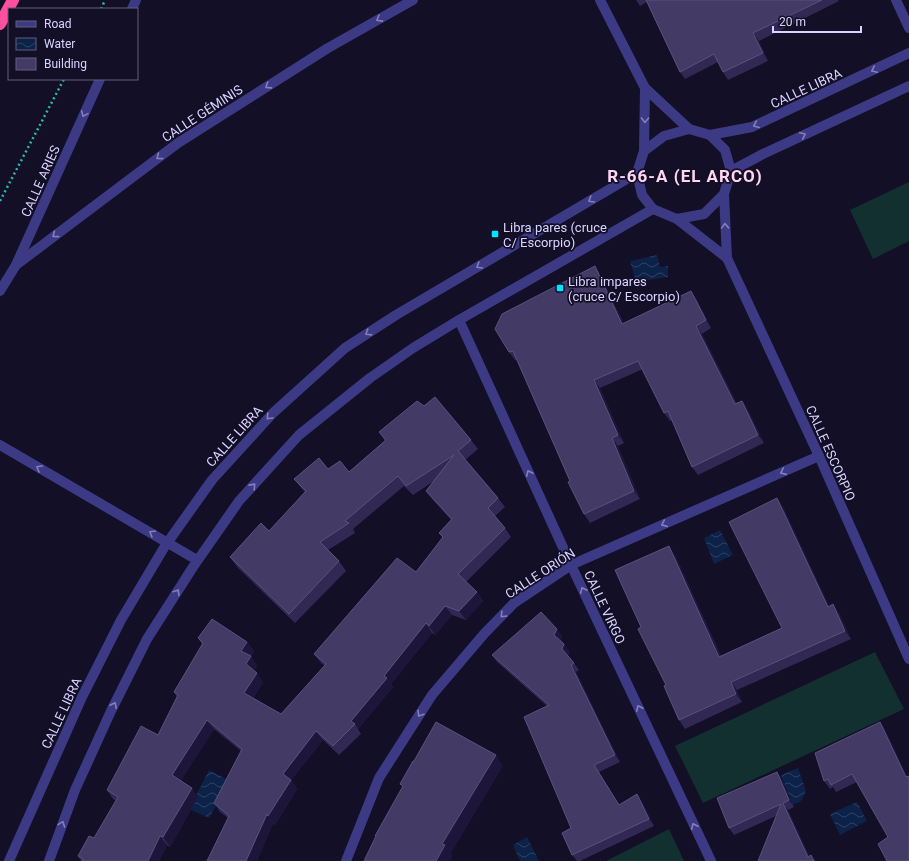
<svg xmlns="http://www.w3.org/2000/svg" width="909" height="861" font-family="Roboto,sans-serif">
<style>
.grass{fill:#12302f}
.water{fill:url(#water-waves)}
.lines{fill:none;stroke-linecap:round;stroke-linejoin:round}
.path{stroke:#2fb8b0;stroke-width:2.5;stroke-dasharray:2 3;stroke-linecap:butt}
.street{stroke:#3d3a85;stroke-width:10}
.highway{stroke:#ff4fa3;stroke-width:12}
.wall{fill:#312854}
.shaded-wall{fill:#1d163a}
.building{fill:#433a66;stroke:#5a527e}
.oneway{stroke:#837fbc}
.poi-dot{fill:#00e5ff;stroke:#130f26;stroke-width:1.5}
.labels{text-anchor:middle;stroke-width:3.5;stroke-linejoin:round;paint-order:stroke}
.street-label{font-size:13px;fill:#d9d4ff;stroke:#130f26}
.poi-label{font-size:13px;fill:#d9d4ff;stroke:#130f26;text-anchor:start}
.district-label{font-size:17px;font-weight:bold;letter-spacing:1px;fill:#ffd6f0;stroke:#130f26}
</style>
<defs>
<pattern id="water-waves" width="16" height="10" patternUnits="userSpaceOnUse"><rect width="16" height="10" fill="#0c2248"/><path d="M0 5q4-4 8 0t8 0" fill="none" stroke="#2f4163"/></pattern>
</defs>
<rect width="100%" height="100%" fill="#130f26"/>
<g class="grass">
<path d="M909 182V241L873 259 850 210Z"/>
<path d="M875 652 904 709 703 803 675 746Z"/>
<path d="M669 829 684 861H606Z"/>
</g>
<g class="water">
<path d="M657 255 660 267 668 266V277L636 282 630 261Z"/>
<path d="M720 530 733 555 714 564 704 538Z"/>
<path d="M798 768 806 791 801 801 793 805 781 775Z"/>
<path d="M209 770 230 781 209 818 189 809Z"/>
<path d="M857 802 867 821 840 835 830 814Z"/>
<path d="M527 837 539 861H520L513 845Z"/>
</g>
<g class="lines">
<g class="path">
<path d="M101 9 105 0"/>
<path d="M0 201 64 79"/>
</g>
<g class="street">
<path d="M600 0 645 88 689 129"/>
<path d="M896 0 909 28"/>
<path d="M132 9 136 0"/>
<path d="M689 129 710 135 725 150 731 171 724 194 704 214 677 219 653 209 642 195 637 173 644 151 664 136Z"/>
<path d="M710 135 752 127 909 53"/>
<path d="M644 151 645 88"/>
<path d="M731 171 763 154 909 86"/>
<path d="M724 194 727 258 819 456 909 659"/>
<path d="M677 219 727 258"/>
<path d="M16 265 178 143 328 48 413 0"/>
<path d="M0 291 16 265 100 79"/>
<path d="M459 320 571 565 711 861"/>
<path d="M0 445 197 560"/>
<path d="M9 861 82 697 121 620 165 546 212 480 273 413 345 348 396 315 637 173"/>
<path d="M49 861 75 790 111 711 147 639 193 567 239 501 299 435 370 378 413 348 459 320 653 209"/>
<path d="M346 861 379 778 432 695 484 634 514 603 571 565 819 456"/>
</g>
<path class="highway" d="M0 24 13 0"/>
</g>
<g class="wall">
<path d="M636 0H838L839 1 759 41 768 61 728 80 723 72 718 62 685 79 680 72 647 2 640 6Z"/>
<path d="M595 266 600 275 624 324 691 291 697 300 711 328 702 334 737 404 748 410 764 443 698 475 692 467 672 420 670 421 664 413 643 369 600 388 624 443 618 446 640 499 590 523 584 514 570 481 517 360H515L509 352Z"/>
<path d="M424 406 471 440 478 449 465 460 498 498 505 507 495 516 505 528 511 537 466 582 477 592 483 601 466 620 452 615 435 635 432 633 391 684 393 687 358 729 361 734 339 755 323 740 291 780 297 789 275 825 273 823 257 861H207L228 818 220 812 214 803 241 751 214 729 181 780 198 797 170 847 167 845 159 861H81L78 856 94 838 116 801 113 799 107 790 158 735 177 697 174 692 202 644 198 638 247 642 254 651 251 656 257 666 254 670 263 682 253 698 281 714 325 666 321 663 314 654 416 572 443 538 439 533 451 520 433 500 426 491 434 481 413 495 404 486 353 529 355 533 328 550 339 561 346 571 295 623 237 567 230 557 269 531 305 492 301 488 294 479 328 469 349 472 385 441 379 432Z"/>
<path d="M783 507 829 606 839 613 851 639 737 690 742 702 685 729 679 720 666 685 641 627 675 555 721 656 782 628Z"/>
<path d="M557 629 562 637 560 640 564 644 569 651 568 656 574 663 579 670 576 672 620 762 599 772 619 805 642 802 654 826 580 861H577L572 855 571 828 547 706 497 662 492 655Z"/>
<path d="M880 722 885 729 888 837 857 782 836 792 833 787 830 789 824 781Z"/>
<path d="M777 772 782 779 794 807 788 810 809 856 816 861H758L776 816 734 835 729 828Z"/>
</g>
<g class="shaded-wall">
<path d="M753 33 759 41 768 61 763 53Z"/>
<path d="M595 266 600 275 628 333 622 324Z"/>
<path d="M691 291 697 300 711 328 706 320Z"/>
<path d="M696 326 702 334 741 413 735 404Z"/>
<path d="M594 380 600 388 624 443 618 435Z"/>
<path d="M742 401 748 410 764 443 758 435Z"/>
<path d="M612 438 618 446 640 499 634 491Z"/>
<path d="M777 498 783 507 834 616 828 607Z"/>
<path d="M669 546 675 555 725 666 719 657Z"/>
<path d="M477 592 483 601 466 620 459 611Z"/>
<path d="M833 604 839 613 851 639 845 631Z"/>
<path d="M445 606 452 615 435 635 429 626Z"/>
<path d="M426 623 432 633 391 684 393 687 358 729 355 724 351 721 384 676Z"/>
<path d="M557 629 562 637 559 642 554 635Z"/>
<path d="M247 642 254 651 248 660 241 651Z"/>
<path d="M564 644 569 651 567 657 562 649Z"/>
<path d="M251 656 257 666 253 673 246 664Z"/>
<path d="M571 665 576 672 620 762 615 755Z"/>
<path d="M257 673 263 682 250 702 244 693Z"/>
<path d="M731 682 737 690 742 702 736 694Z"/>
<path d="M207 720 214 729 179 784 172 775Z"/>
<path d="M880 722 885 729 909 780 906 777Z"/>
<path d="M316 731 323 740 291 780 297 789 275 825 268 816 283 774Z"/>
<path d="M496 755 503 766 451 853 452 856 450 861H436L442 844Z"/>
<path d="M594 765 599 772 624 813Z"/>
<path d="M777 772 782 779 794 807 789 800Z"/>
<path d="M192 788 198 797 170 847 163 837Z"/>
<path d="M637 794 642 802 654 826 649 819Z"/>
<path d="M783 803 788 810 811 861 808 857Z"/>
<path d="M267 814 273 823 257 861H246Z"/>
<path d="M160 836 167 845 159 861H148Z"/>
</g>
<g class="building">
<path d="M646 0H822L753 33 763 53 723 72 714 54 680 72Z"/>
<path d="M595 266 622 324 691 291 706 320 696 326 735 404 742 401 758 435 692 467 668 411 664 413 638 361 594 380 618 435 612 438 634 491 584 514 568 482 570 481 513 351 509 352 495 329 502 314Z"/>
<path d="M435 397 471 440 458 451 498 498 488 508 505 528 458 574 477 592 459 611 445 606 429 626 426 623 384 676 387 678 351 721 355 724 333 746 316 731 283 774 291 780 268 816 267 814 246 861H207L229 816 214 803 242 749 207 720 172 775 192 788 163 837 160 836 148 861H82L83 859 78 856 89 836 94 838 118 797 107 790 141 726 158 735 178 695 174 692 203 643 198 638 212 619 247 642 241 651 251 656 246 664 257 673 244 693 281 714 326 664 314 654 397 558 416 572 443 537 439 533 452 519 426 491 454 455 406 486 398 476 345 521 349 523 320 542 339 561 289 614 230 557 261 523 269 531 306 491 294 479 319 458 328 469 340 461 349 472 386 440 379 432 417 401 424 406Z"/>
<path d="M777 498 828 607 833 604 845 631 731 682 736 694 679 720 664 686 666 685 638 629 641 627 615 570 669 546 719 657 782 628 729 522Z"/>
<path d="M541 612 557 629 554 635 564 644 562 649 574 663 571 665 615 755 594 765 619 805 637 794 649 819 572 855 562 833 571 828 524 717 549 705 492 655Z"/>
<path d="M436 722 496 755 442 844 445 845 436 861H364L376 836H375L403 786 400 784 413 761H414Z"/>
<path d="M880 722 906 777 909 776V861H887L878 844 888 837 852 774 831 785 828 779 824 781 815 753Z"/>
<path d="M777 772 789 800 783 803 808 857 811 855 814 861H758L781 804 729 828 717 798Z"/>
</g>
<defs><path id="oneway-chevron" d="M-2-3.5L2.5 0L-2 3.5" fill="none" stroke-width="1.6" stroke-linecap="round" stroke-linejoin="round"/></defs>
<g class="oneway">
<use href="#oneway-chevron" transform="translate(379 19) rotate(151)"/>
<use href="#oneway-chevron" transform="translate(874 70) rotate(155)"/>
<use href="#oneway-chevron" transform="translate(268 86) rotate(147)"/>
<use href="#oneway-chevron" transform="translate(84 114) rotate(114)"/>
<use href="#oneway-chevron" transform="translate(645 120) rotate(91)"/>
<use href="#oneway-chevron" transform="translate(756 125) rotate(157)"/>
<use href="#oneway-chevron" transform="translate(803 135) rotate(-25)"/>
<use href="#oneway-chevron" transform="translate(159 157) rotate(143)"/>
<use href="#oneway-chevron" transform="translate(591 200) rotate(149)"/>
<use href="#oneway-chevron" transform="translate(725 226) rotate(-92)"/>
<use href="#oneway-chevron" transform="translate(55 235) rotate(143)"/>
<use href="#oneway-chevron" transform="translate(479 266) rotate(149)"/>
<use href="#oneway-chevron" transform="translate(368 333) rotate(148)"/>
<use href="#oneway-chevron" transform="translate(269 417) rotate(133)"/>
<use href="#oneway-chevron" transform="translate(39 468) rotate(-150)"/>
<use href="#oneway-chevron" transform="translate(783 472) rotate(156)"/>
<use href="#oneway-chevron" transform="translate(529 473) rotate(-115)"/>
<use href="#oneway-chevron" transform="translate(253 486) rotate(-48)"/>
<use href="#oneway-chevron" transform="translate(664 524) rotate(156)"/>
<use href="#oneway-chevron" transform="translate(152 533) rotate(-150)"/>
<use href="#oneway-chevron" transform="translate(583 590) rotate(-115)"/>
<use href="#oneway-chevron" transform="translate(177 592) rotate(-58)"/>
<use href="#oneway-chevron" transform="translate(503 615) rotate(134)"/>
<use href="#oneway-chevron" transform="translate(114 705) rotate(-63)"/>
<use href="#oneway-chevron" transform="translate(639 708) rotate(-115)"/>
<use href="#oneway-chevron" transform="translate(420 714) rotate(123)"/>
<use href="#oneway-chevron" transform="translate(62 824) rotate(-70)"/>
<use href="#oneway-chevron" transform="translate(694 826) rotate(-115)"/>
</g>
<g class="poi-dot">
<rect x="491" y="230" width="8" height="8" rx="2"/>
<rect x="556" y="284" width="8" height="8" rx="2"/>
</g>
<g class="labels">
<g class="street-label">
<text transform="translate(806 88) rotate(-25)" y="5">CALLE LIBRA</text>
<text transform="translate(202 113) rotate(-33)" y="5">CALLE GÉMINIS</text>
<text transform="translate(40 181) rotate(-66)" y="5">CALLE ARIES</text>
<text transform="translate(234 436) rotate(-48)" y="5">CALLE LIBRA</text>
<text transform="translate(831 453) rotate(66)" y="5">CALLE ESCORPIO</text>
<text transform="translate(540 573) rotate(-33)" y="5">CALLE ORIÓN</text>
<text transform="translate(605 607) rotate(65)" y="5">CALLE VIRGO</text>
<text transform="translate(61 713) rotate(-65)" y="5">CALLE LIBRA</text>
</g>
<g class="poi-label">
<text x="503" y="232">Libra pares (cruce<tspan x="503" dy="15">C/ Escorpio)</tspan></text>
<text x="568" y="286">Libra impares<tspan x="568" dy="15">(cruce C/ Escorpio)</tspan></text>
</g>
<g class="district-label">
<text x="685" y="182">R-66-A (EL ARCO)</text>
</g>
</g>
<rect x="8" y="8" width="130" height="72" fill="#130f26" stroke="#625e7d"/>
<rect x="16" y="21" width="20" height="6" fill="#3d3a85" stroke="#625e7d"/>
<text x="44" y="28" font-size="12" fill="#d9d4ff">Road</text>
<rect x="16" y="38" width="20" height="12" fill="url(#water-waves)" stroke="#625e7d"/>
<text x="44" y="48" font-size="12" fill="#d9d4ff">Water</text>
<rect x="16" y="58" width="20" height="12" fill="#433a66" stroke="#625e7d"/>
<text x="44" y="68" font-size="12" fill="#d9d4ff">Building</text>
<path d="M773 26v6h88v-6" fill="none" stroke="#d9d4ff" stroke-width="2"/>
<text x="779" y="26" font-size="12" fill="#d9d4ff" stroke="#130f26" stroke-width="3" paint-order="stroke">20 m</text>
</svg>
